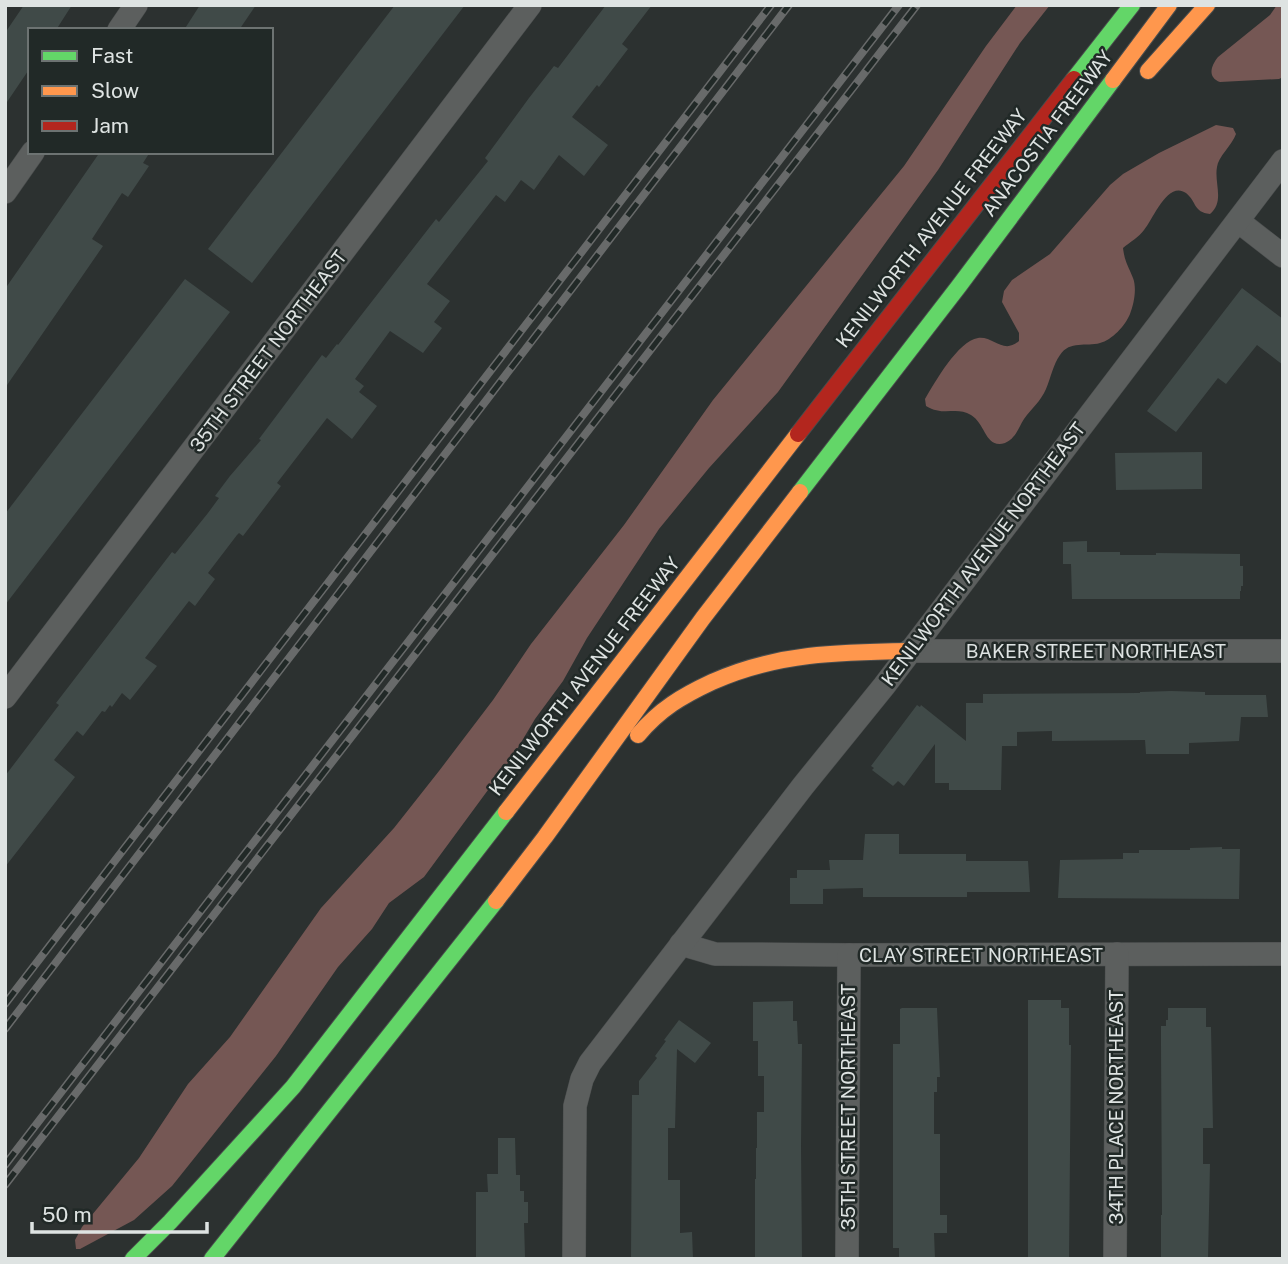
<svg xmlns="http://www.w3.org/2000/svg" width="1288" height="1264" font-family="'Public Sans',sans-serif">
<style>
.forest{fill:#755754}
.building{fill:#404a48}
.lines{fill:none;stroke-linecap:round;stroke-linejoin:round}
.street-casing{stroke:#4a4d4d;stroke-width:24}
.fast-casing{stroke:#4a4d4d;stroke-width:18}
.slow-casing{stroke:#4a4d4d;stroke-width:18}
.jam-casing{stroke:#4a4d4d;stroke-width:18}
.street{stroke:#5c5f5e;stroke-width:23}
.fast{stroke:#63d668;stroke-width:16}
.slow{stroke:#ff974d;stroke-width:16}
.jam{stroke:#b3261e;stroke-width:16}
.rail-casing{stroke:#686a6a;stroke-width:8}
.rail{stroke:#212927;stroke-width:5;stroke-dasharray:16;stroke-linecap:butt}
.labels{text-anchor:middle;stroke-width:5;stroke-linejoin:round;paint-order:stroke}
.street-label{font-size:19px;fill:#dee3e2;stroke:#212927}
</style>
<rect width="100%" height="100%" fill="#2c3130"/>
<g class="forest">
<path d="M1017 5H1050L1020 43 938 170 778 392 709 468 659 529 587 638 563 681 535 719 513 756 424 877 389 903 372 929 338 967 276 1056 172 1186 134 1220 80 1249H76L75 1240 82 1227 139 1158 188 1084 230 1037 321 908 394 828 439 771 493 700 531 644 624 525 713 400 904 166 986 46Z"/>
<path d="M1277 5H1283V77L1279 79 1220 82C1207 77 1211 66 1218 57L1270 15Z"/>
<path d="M1216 125 1233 128 1236 134C1232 145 1218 157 1217 167 1214 183 1225 202 1210 214 1193 212 1197 202 1186 193 1168 180 1153 219 1144 230 1139 237 1130 242 1123 248 1125 263 1128 265 1133 278 1137 288 1134 304 1130 314 1125 326 1112 340 1100 343 1086 347 1070 340 1060 355 1053 365 1051 377 1046 389 1041 401 1031 409 1024 419 1020 425 1018 432 1013 437 1012 439 1007 442 1005 443 985 449 986 424 971 415 956 406 944 417 926 406L925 399C935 382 958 341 978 338 994 336 1003 355 1019 341V333L1002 302 1004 291 1012 280 1050 254 1110 185 1123 174 1159 153Z"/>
</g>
<g class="building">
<path d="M24 5H72L56 30H30V68L5 105V33Z"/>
<path d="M200 5H256L239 30H184Z"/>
<path d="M395 5H465L252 283 208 249Z"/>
<path d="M606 5H652L622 44 628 49 599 87 597 85 572 117 608 145 584 176 559 155 534 190 521 180 505 202 496 195 427 284 450 301 434 322 442 328 423 353 390 331 355 379 364 386 359 392 377 406 352 439 327 418 277 483 281 486 243 536 239 533 237 535 208 573 215 579 195 606 189 601 145 658 157 666 130 700 122 693 112 707 110 705 105 712 102 711 83 736 77 731 54 760 75 777 5 867V776L59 705 56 703 172 552 175 554 208 513 219 498 215 496 230 476 261 440 259 439 322 355 326 358 337 344 338 345 436 219 439 222 488 161 485 158 529 98 554 66 558 68Z"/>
<path d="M100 152H150L143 163 149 166 128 197 122 193 92 239 103 246 5 388V289Z"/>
<path d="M185 279 230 312 5 605V514Z"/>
<path d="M1242 288 1283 319V365L1257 345 1226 384 1218 378 1176 432 1147 411Z"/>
<path d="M1202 452V489L1116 490 1115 453Z"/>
<path d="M1087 541V552H1120V555H1156V553L1240 554V566H1243V586H1241V591H1240V599H1072L1071 564H1063V542Z"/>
<path d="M1171 691 1205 692V695H1266L1268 717H1241L1239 741 1189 743V754H1146L1145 740 1052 741V731L1017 732V746H1002L1001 790H949V783H935V744L904 786 898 781 893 786 872 770 874 768 871 766 917 705 920 707 921 705 966 741V703H983V694L1140 693V692Z"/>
<path d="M865 834H899V854H966V861H1028L1030 892H967V897H863V888L823 889V904H790V878H797V870H830L829 860H863Z"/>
<path d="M1222 847V849H1240L1239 899 1058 898 1060 860 1123 859V853H1139V850H1190V848Z"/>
<path d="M1028 1000H1061V1008H1069V1045H1071L1069 1259H1028Z"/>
<path d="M793 1001V1021H797L798 1044H802L801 1146 802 1259H755V1179H756V1148H757V1112H764V1076H758V1041H753V1002Z"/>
<path d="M902 1008H937L940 1077H937V1092H934V1134H940V1215H947V1233H934L935 1259H899V1248H893V1044H900V1009Z"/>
<path d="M1168 1008H1206V1027H1211L1213 1128H1203V1164H1210L1208 1258 1161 1259V1215H1162L1161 1045V1026H1166V1020H1168Z"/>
<path d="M679 1020 711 1043 695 1063 677 1049 675 1128H668V1180H680V1233L692 1232 693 1259H631L632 1095H639V1081L657 1058 655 1056 666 1041 664 1040Z"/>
<path d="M498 1138H515L516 1175H520V1191H524V1202H528V1223H524L525 1257 476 1259V1192H488L487 1174H498Z"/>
</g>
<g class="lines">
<defs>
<g id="street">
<path d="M119 30 136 5"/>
<path d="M5 192 33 152"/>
<path d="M1238 221 1283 256"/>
<path d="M909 651H1283"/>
<path d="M5 697 530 5"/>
<path d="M681 944 715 954 849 955 1283 954"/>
<path d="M574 1259 575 1106 582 1079 590 1063 803 786 884 686 1283 161"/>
<path d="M847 1259 849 955"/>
<path d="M1115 1259 1117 954"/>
</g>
<g id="fast">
<path d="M1074 79 1132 5"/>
<path d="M800 492 959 286 1113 80"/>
<path d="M133 1259 170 1222 293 1087 506 812"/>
<path d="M212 1259 496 901"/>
</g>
<g id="slow">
<path d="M1148 71 1207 5"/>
<path d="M1113 80 1169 5"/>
<path d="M638 735C660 709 682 696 712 682 776 653 840 652 909 651"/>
<path d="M506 812 798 434"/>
<path d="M496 901 545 837 703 618 800 492"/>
</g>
<path id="jam" d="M798 434 1074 79"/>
</defs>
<use href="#street" class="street-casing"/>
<use href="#fast" class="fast-casing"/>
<use href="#slow" class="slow-casing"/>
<use href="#jam" class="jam-casing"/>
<use href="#street" class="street"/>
<use href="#fast" class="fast"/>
<use href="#slow" class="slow"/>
<use href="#jam" class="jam"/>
<defs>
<g id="rail">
<path d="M5 1004 771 5"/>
<path d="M5 1029 789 5"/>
<path d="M5 1165 899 5"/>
<path d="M5 1185 917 5"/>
</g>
</defs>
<use href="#rail" class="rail-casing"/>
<use href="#rail" class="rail"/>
</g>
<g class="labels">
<g class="street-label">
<text transform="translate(1047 133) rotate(-53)" y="7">ANACOSTIA FREEWAY</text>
<text transform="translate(931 228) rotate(-52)" y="7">KENILWORTH AVENUE FREEWAY</text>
<text transform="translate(268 351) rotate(-53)" y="7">35TH STREET NORTHEAST</text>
<text transform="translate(983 554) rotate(-53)" y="7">KENILWORTH AVENUE NORTHEAST</text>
<text x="1096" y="658">BAKER STREET NORTHEAST</text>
<text transform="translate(584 676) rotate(-52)" y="7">KENILWORTH AVENUE FREEWAY</text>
<text x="981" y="962">CLAY STREET NORTHEAST</text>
<text transform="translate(848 1107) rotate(-90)" y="7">35TH STREET NORTHEAST</text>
<text transform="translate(1116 1107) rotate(-90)" y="7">34TH PLACE NORTHEAST</text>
</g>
</g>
<rect width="1288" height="1264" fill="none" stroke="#dee3e2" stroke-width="14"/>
<rect x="28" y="28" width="245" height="126" fill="#212927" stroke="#6d7372" stroke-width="2"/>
<rect x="42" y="51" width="35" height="10" fill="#63d668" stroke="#6d7372" stroke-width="2"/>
<text x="91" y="63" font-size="21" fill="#dee3e2">Fast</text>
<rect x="42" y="86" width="35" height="10" fill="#ff974d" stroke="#6d7372" stroke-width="2"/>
<text x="91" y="98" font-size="21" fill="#dee3e2">Slow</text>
<rect x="42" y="121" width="35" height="10" fill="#b3261e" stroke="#6d7372" stroke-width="2"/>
<text x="91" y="133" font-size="21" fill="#dee3e2">Jam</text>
<path d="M32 1222v10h175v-10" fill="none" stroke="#dee3e2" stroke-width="3.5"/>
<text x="42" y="1222" font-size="21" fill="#dee3e2" stroke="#212927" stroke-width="5" paint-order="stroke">50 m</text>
</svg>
